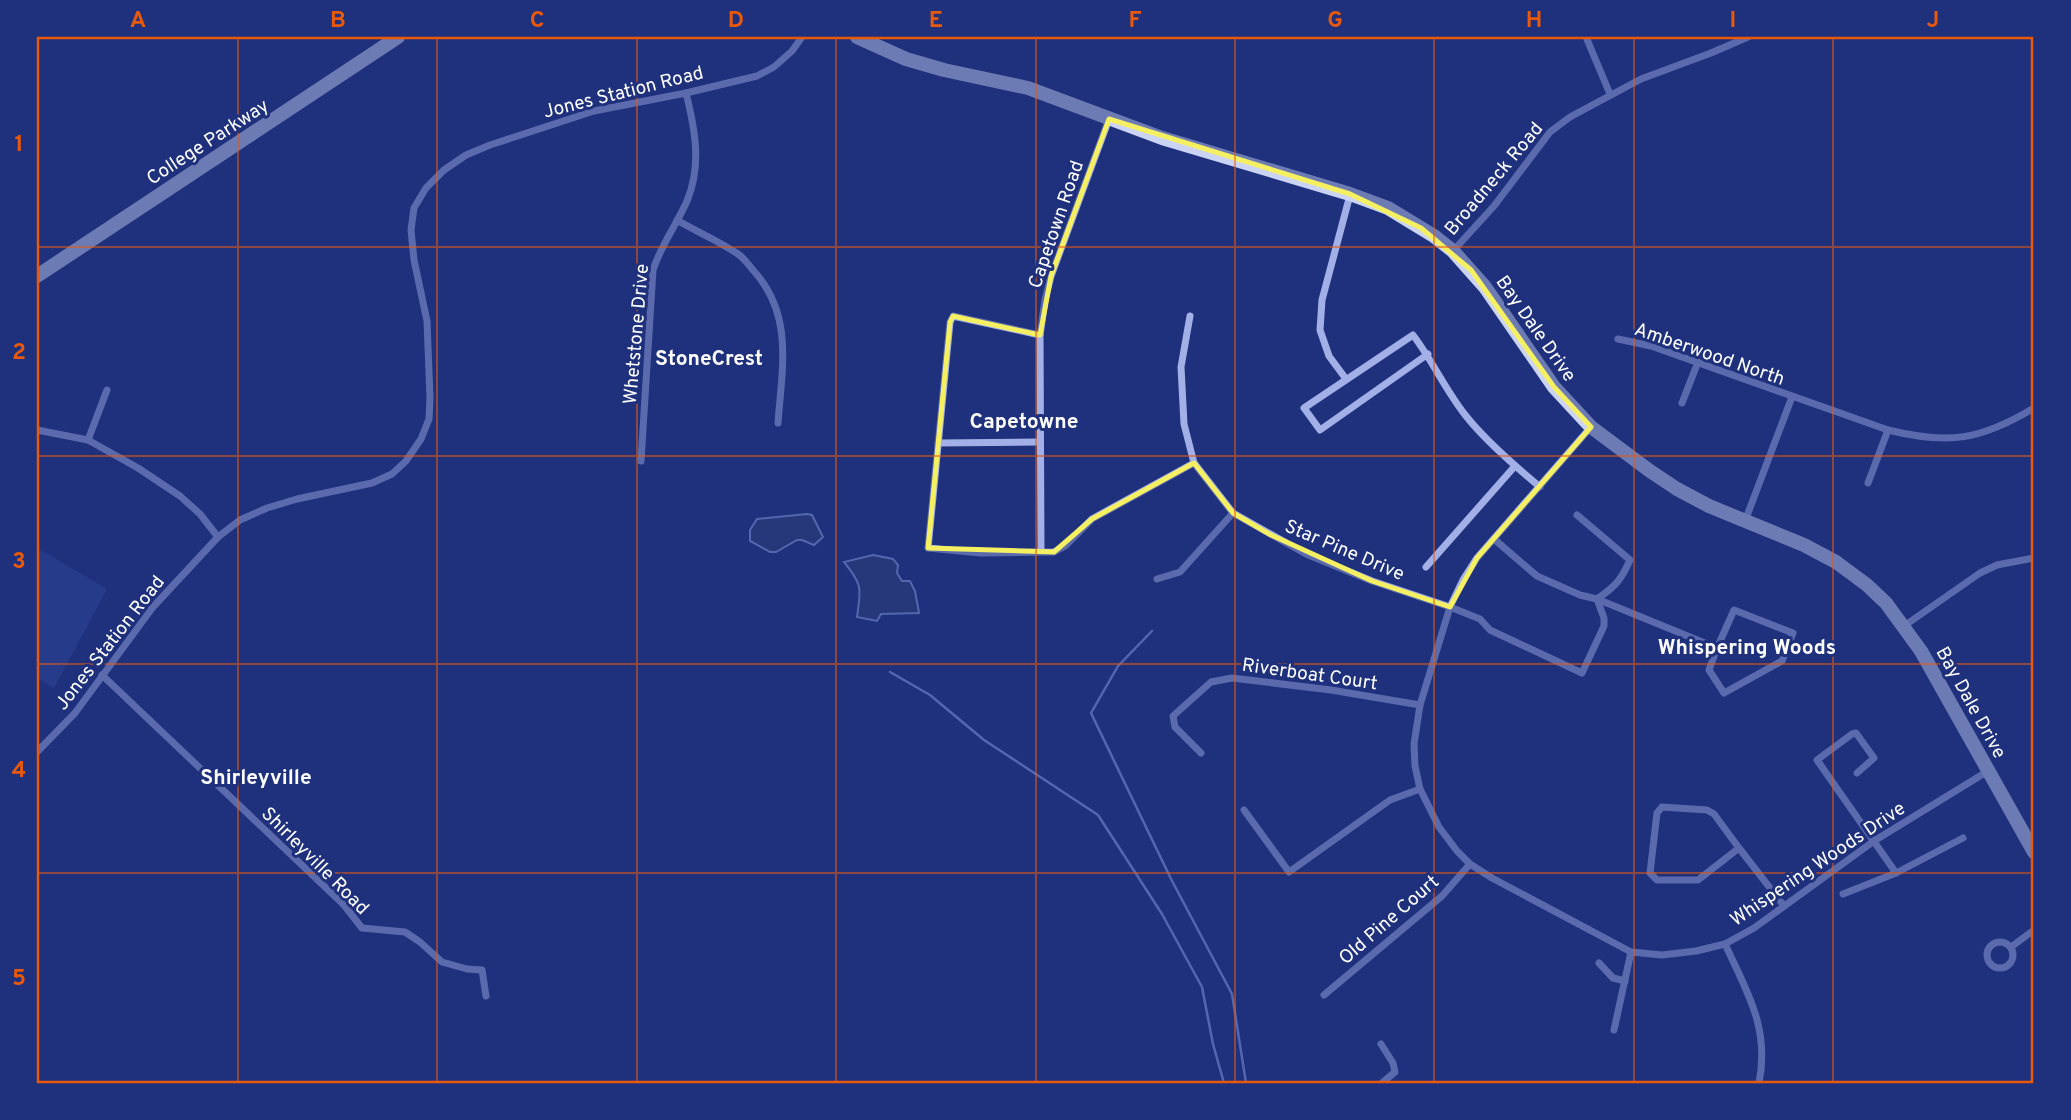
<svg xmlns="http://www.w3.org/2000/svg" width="2071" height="1120" font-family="Overpass,sans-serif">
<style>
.green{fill:#32489b}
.water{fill:#303e76;stroke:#95a7e9;stroke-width:2}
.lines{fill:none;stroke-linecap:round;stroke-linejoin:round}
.stream{stroke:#95a7e9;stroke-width:2.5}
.street{stroke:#a2b0e7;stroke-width:7}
.secondary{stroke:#ccd4f6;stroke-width:14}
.marked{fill:none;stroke:#f5ef62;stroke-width:5;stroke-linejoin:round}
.grid{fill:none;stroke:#e8590c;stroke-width:2;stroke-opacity:0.55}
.labels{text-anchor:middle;stroke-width:6;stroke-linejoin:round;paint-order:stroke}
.street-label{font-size:19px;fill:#fff;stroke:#1f317d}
.neighbourhood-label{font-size:21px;font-weight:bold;fill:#fff;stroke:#1f317d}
.neatline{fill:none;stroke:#e8590c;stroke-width:2.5}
.grid-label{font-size:23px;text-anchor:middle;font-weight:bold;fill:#e8590c}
</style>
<rect width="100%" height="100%" fill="#1f317d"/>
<path class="green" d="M37 548 107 589 54 688 37 678Z"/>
<g class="water">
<path d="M807 514 812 515 823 537 814 545 802 540H797L776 552H770L750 541V530L757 519Z"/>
<path d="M873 555 893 559 898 565 897 573 902 581H910L915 591 919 613 881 614 877 621 857 617C861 589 863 585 844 562Z"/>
</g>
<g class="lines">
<g class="stream">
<path d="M1152 631 1118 666 1091 713 1171 879 1232 994 1246 1083"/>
<path d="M890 672 930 695 984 740 1098 815 1162 914 1202 987 1213 1044 1224 1083"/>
</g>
<g class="street">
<path d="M1586 37 1610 94"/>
<path d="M677 220C697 232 719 241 738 254 744 258 748 264 753 270 794 315 782 367 778 423"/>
<path d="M1453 251 1494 206 1550 132 1570 117 1641 79 1711 53 1748 37"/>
<path d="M1190 316 1181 367 1184 424 1194 463 1233 513 1306 554 1372 581 1450 607 1480 619 1490 630 1582 673 1604 626V618L1597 599"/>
<path d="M1040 335 953 316 950 322 928 548 981 553 1054 552 1065 546 1092 519 1194 463"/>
<path d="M1618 339 1651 346 1888 430C1949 445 1981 440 2034 408"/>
<path d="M1428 354 1320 430 1304 408 1413 335C1432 360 1446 391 1466 416 1485 440 1516 467 1540 487"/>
<path d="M1346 379 1329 356 1320 330 1322 300 1350 195"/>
<path d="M1682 403 1698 362"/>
<path d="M1591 427 1477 558 1463 580 1450 607 1420 705 1414 744 1415 766 1420 789 1439 827 1457 851 1470 864 1492 878 1631 952 1662 955 1696 951 1725 944 1754 928 1874 841 1988 771"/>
<path d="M37 430 88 440 138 468 180 496 200 514 218 537"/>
<path d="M88 440 107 390"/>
<path d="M938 443 1039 442"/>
<path d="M641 461 653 270C662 243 676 226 687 201 702 165 695 129 686 93"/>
<path d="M1868 483 1888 430"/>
<path d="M1577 515 1630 560C1621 580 1616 586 1597 599"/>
<path d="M1745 521 1792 397"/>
<path d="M1494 539 1537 576 1580 595 1597 599 1717 648 1709 670 1724 693 1782 661 1793 633 1734 610 1717 648"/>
<path d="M1041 551 1040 335 1045 300 1051 276 1109 119"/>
<path d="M1426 567 1515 466"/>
<path d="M1157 579 1180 572 1233 513"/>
<path d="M1904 626 1980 573 1997 565 2034 558"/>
<path d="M102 675 344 905 362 928 405 932 420 942 442 962 467 969 482 970 486 996"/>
<path d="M37 752 75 713 153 607 218 537 240 520 267 508 297 499 372 483 392 474 406 461 421 439 429 419 430 398 427 321 414 260 411 230 414 208 426 188 444 170 466 155 490 145 594 111 686 93 757 76 774 67 792 51 802 37"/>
<path d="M1201 753 1175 727 1173 716 1211 682 1232 678 1331 690 1420 705"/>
<path d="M1857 773 1874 758 1856 733 1852 734 1817 760 1896 873"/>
<path d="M1244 810 1289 872 1390 800 1420 789"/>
<path d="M1739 848 1714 814 1707 810 1662 807 1657 813 1650 873 1657 880H1698L1739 848 1784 906"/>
<path d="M1843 894 1896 873 1963 838"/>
<circle cx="2000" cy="955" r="13"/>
<path d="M1725 944C1747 992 1770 1028 1759 1083"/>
<path d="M2011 947 2034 930"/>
<path d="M1599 963 1613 978 1625 981"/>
<path d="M1324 995 1442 896 1470 864"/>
<path d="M1614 1030 1631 952"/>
<path d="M1381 1044 1393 1063 1395 1072 1382 1083"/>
</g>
<g class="secondary">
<path d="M857 37 906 59 944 70 1028 88 1162 138 1350 194 1388 208 1434 236 1453 251 1485 287 1554 387 1591 427 1650 471 1677 489 1709 506 1804 545 1836 562 1867 585 1886 603 1921 651 2034 852"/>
<path d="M37 276 398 37"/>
</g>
</g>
<path d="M0 0H2071V1120H0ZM1109 119 1350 194 1421 228 1471 270 1554 387 1591 427 1477 558 1450 607 1372 581 1271 535 1233 513 1194 463 1092 519 1054 552 928 548 950 322 953 316 1040 335 1051 276Z" fill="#1f317d" fill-opacity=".55" fill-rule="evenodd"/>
<path class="marked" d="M1109 119 1350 194 1421 228 1471 270 1554 387 1591 427 1477 558 1450 607 1372 581 1271 535 1233 513 1194 463 1092 519 1054 552 928 548 950 322 953 316 1040 335 1051 276Z"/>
<path class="grid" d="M238 37V1083M437 37V1083M637 37V1083M836 37V1083M1036 37V1083M1235 37V1083M1434 37V1083M1634 37V1083M1833 37V1083M37 247H2034M37 456H2034M37 664H2034M37 873H2034"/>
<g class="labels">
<g class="street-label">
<text transform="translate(623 91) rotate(-14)" y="7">Jones Station Road</text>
<text transform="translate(207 141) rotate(-33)" y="7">College Parkway</text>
<text transform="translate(1493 178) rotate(-50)" y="7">Broadneck Road</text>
<text transform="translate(1055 224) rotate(-71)" y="7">Capetown Road</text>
<text transform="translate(1537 328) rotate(55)" y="7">Bay Dale Drive</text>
<text transform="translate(635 334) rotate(-85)" y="7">Whetstone Drive</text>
<text transform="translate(1710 353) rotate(19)" y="7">Amberwood North</text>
<text transform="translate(1345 549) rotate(23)" y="7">Star Pine Drive</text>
<text transform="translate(109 642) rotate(-52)" y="7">Jones Station Road</text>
<text transform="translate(1310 673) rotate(8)" y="7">Riverboat Court</text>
<text transform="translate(1972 702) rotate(61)" y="7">Bay Dale Drive</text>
<text transform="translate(316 860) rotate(45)" y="7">Shirleyville Road</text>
<text transform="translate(1817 863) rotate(-34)" y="7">Whispering Woods Drive</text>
<text transform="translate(1388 919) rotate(-41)" y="7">Old Pine Court</text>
</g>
<g class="neighbourhood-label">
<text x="709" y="365">StoneCrest</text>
<text x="1024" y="428">Capetowne</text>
<text x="1747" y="654">Whispering Woods</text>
<text x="256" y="784">Shirleyville</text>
</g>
</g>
<rect width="2071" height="1120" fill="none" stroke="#1f317d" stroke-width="77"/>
<rect x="38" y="38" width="1994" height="1044" class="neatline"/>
<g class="grid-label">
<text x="138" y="27">A</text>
<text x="338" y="27">B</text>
<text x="537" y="27">C</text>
<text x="736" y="27">D</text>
<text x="936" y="27">E</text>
<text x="1135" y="27">F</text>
<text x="1335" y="27">G</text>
<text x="1534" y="27">H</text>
<text x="1733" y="27">I</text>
<text x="1933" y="27">J</text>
<text x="19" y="151">1</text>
<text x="19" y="359">2</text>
<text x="19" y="568">3</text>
<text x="19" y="777">4</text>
<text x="19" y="985">5</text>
</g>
</svg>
